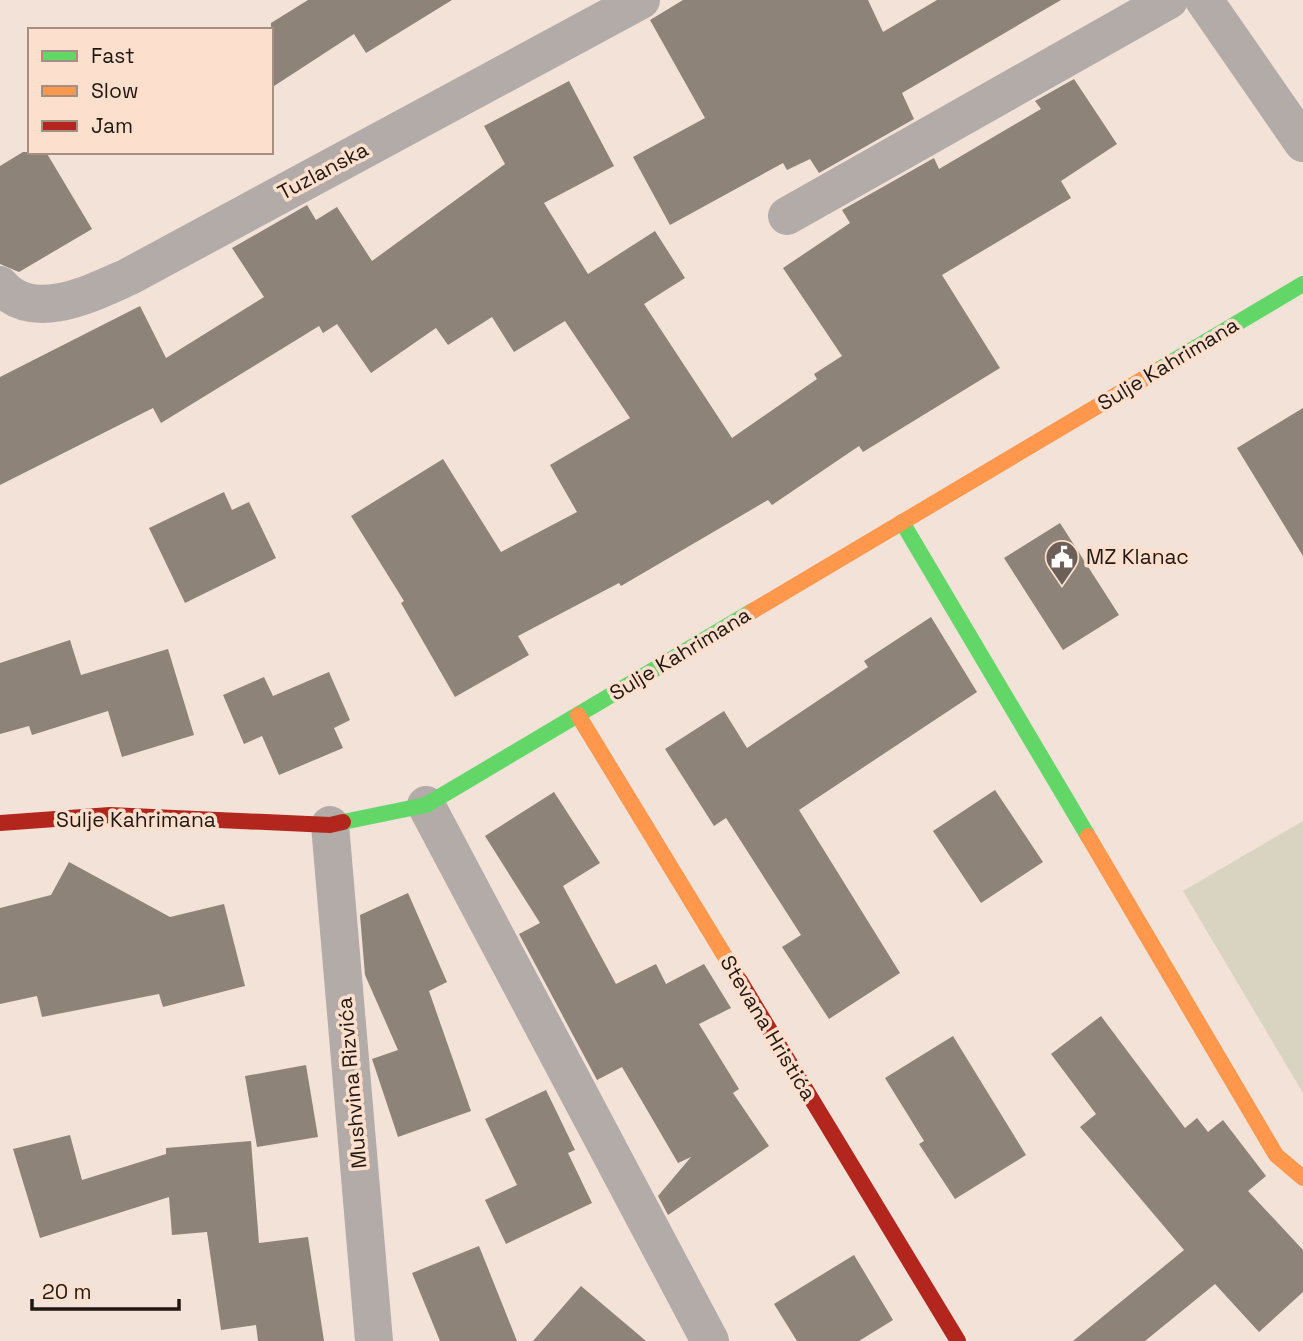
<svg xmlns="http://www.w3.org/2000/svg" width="1303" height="1341" font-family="'Space Grotesk',sans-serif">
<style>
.green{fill:#d9d4c1}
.building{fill:#8e8379}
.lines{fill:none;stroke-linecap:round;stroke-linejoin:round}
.street{stroke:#b3aba8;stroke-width:38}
.fast{stroke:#63d668;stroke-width:16}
.slow{stroke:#ff974d;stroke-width:16}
.jam{stroke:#b3261e;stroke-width:16}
.labels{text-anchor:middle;stroke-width:7;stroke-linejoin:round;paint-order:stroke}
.street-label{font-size:21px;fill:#221812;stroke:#fddfce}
.poi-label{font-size:21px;fill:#221812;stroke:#fddfce;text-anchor:start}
</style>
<rect width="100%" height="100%" fill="#f2e2d8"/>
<path class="green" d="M1303 821V1093L1183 891Z"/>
<g class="building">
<path d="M308 0H452L366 53 354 34 271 88V23Z"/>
<path d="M683 0H868L883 32 937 0H1061L902 93 914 119 819 173 810 159 787 170 783 163 670 225 633 157 705 118 650 20Z"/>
<path d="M1074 79 1117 144 1061 181 1071 198 942 275 1000 368 863 452 859 446 772 505 768 500 621 586 619 583 518 636 529 655 455 697 401 603 404 601 351 516 443 459 501 552 577 512 550 465 630 418 565 321 514 352 492 317 448 345 436 328 371 373 337 324 323 333 319 326 161 423 153 408 0 485V377L140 306 166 358 264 297 232 248 307 205 316 220 337 207 372 261 505 164 484 126 569 81 614 166 544 203 588 274 655 231 685 278 644 304 732 438 817 379 814 374 842 356 783 268 850 223 842 210 934 158 939 169 1041 109 1035 101Z"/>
<path d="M23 152H46L92 229 19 272 0 264V166Z"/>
<path d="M1303 408V556L1237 448Z"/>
<path d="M224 492 232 510 249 502 276 558 185 603 149 528Z"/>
<path d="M1060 523 1119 615 1063 650 1004 558Z"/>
<path d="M931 617 977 692 799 810 900 973 829 1019 782 947 801 935 726 818 714 826 665 749 724 711 747 748 868 667 864 661Z"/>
<path d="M70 640 81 675 168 649 194 735 122 757 108 711 32 735 29 726 0 734V663Z"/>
<path d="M329 672 350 720 334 728 343 748 279 775 262 736 244 744 223 695 264 677 273 696Z"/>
<path d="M995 790 1043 862 981 903 933 831Z"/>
<path d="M554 792 600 863 563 886 616 984 656 964 666 984 704 964 731 1008 699 1024 739 1089 733 1093 769 1146 668 1215 658 1196 691 1157 678 1163 622 1067 597 1080 519 934 540 923 485 836Z"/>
<path d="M69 862 170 917 224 904 245 986 163 1007 159 994 42 1017 37 996 0 1004V908L51 895Z"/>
<path d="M408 893 447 982 429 991 471 1111 398 1137 372 1059 398 1050 365 975 360 915Z"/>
<path d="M1101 1016 1185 1128 1197 1118 1208 1132 1223 1120 1266 1176 1248 1191 1303 1250V1292L1259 1332 1215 1284 1145 1341H1073L1184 1250 1080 1127 1096 1114 1051 1054Z"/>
<path d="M953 1036 1026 1155 955 1199 919 1144 924 1141 885 1078Z"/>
<path d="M306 1065 318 1137 257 1147 245 1076Z"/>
<path d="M546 1090 575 1150 568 1153 592 1203 506 1244 485 1200 517 1185 485 1119Z"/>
<path d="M70 1135 82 1180 166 1154V1148L251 1141 259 1243 308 1237 324 1341H258L256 1325 221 1330 207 1232 172 1235 169 1197 40 1238 13 1149Z"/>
<path d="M479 1246 517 1341H440L412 1273Z"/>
<path d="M854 1255 893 1320 859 1341H797L774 1304Z"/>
<path d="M581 1286 646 1341H533Z"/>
</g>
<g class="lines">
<g class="street">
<path d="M1204 0 1303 143"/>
<path d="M787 216 1169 0"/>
<path d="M0 285C32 324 92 293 128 277L641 0"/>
<path d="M426 805 710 1341"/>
<path d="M330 825 374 1341"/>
</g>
<g class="fast">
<path d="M1160 369 1303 284"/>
<path d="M902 522 1088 836"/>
<path d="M343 822 426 805 751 612"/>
</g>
<g class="slow">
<path d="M751 612 1160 369"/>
<path d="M578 715 740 981"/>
<path d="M1088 836 1276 1155 1303 1178"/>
</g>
<g class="jam">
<path d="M0 823 110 815 330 825 343 822"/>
<path d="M740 981 958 1341"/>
</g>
</g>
<defs>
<symbol id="civic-pin" viewBox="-11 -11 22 30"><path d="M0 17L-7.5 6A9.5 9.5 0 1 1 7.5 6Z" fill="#6b5f57" stroke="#fddfce"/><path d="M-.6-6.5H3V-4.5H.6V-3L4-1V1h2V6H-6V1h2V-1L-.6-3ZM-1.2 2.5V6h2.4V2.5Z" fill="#fff"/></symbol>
</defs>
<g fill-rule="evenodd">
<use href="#civic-pin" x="1043" y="538" width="38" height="52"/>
</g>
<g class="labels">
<g class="street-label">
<text transform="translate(323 171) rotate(-28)" y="7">Tuzlanska</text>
<text transform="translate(1168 364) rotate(-31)" y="7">Sulje Kahrimana</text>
<text transform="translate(680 654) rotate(-31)" y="7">Sulje Kahrimana</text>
<text x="136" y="827">Sulje Kahrimana</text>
<text transform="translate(768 1028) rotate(59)" y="7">Stevana Hristića</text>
<text transform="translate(352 1083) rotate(-95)" y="7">Mushvina Rizvića</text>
</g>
<g class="poi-label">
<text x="1086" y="564">MZ Klanac</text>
</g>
</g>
<rect x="28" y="28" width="245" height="126" fill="#fddfce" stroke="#a58f83" stroke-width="2"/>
<rect x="42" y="51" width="35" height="10" fill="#63d668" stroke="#a58f83" stroke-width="2"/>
<text x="91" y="63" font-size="21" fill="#221812">Fast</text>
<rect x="42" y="86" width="35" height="10" fill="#ff974d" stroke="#a58f83" stroke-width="2"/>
<text x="91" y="98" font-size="21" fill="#221812">Slow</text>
<rect x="42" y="121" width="35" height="10" fill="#b3261e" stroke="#a58f83" stroke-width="2"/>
<text x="91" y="133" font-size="21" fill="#221812">Jam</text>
<path d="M32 1299v10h147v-10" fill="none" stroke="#221812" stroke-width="3.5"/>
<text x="42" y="1299" font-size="21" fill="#221812" stroke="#fddfce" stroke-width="5" paint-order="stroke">20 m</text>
</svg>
